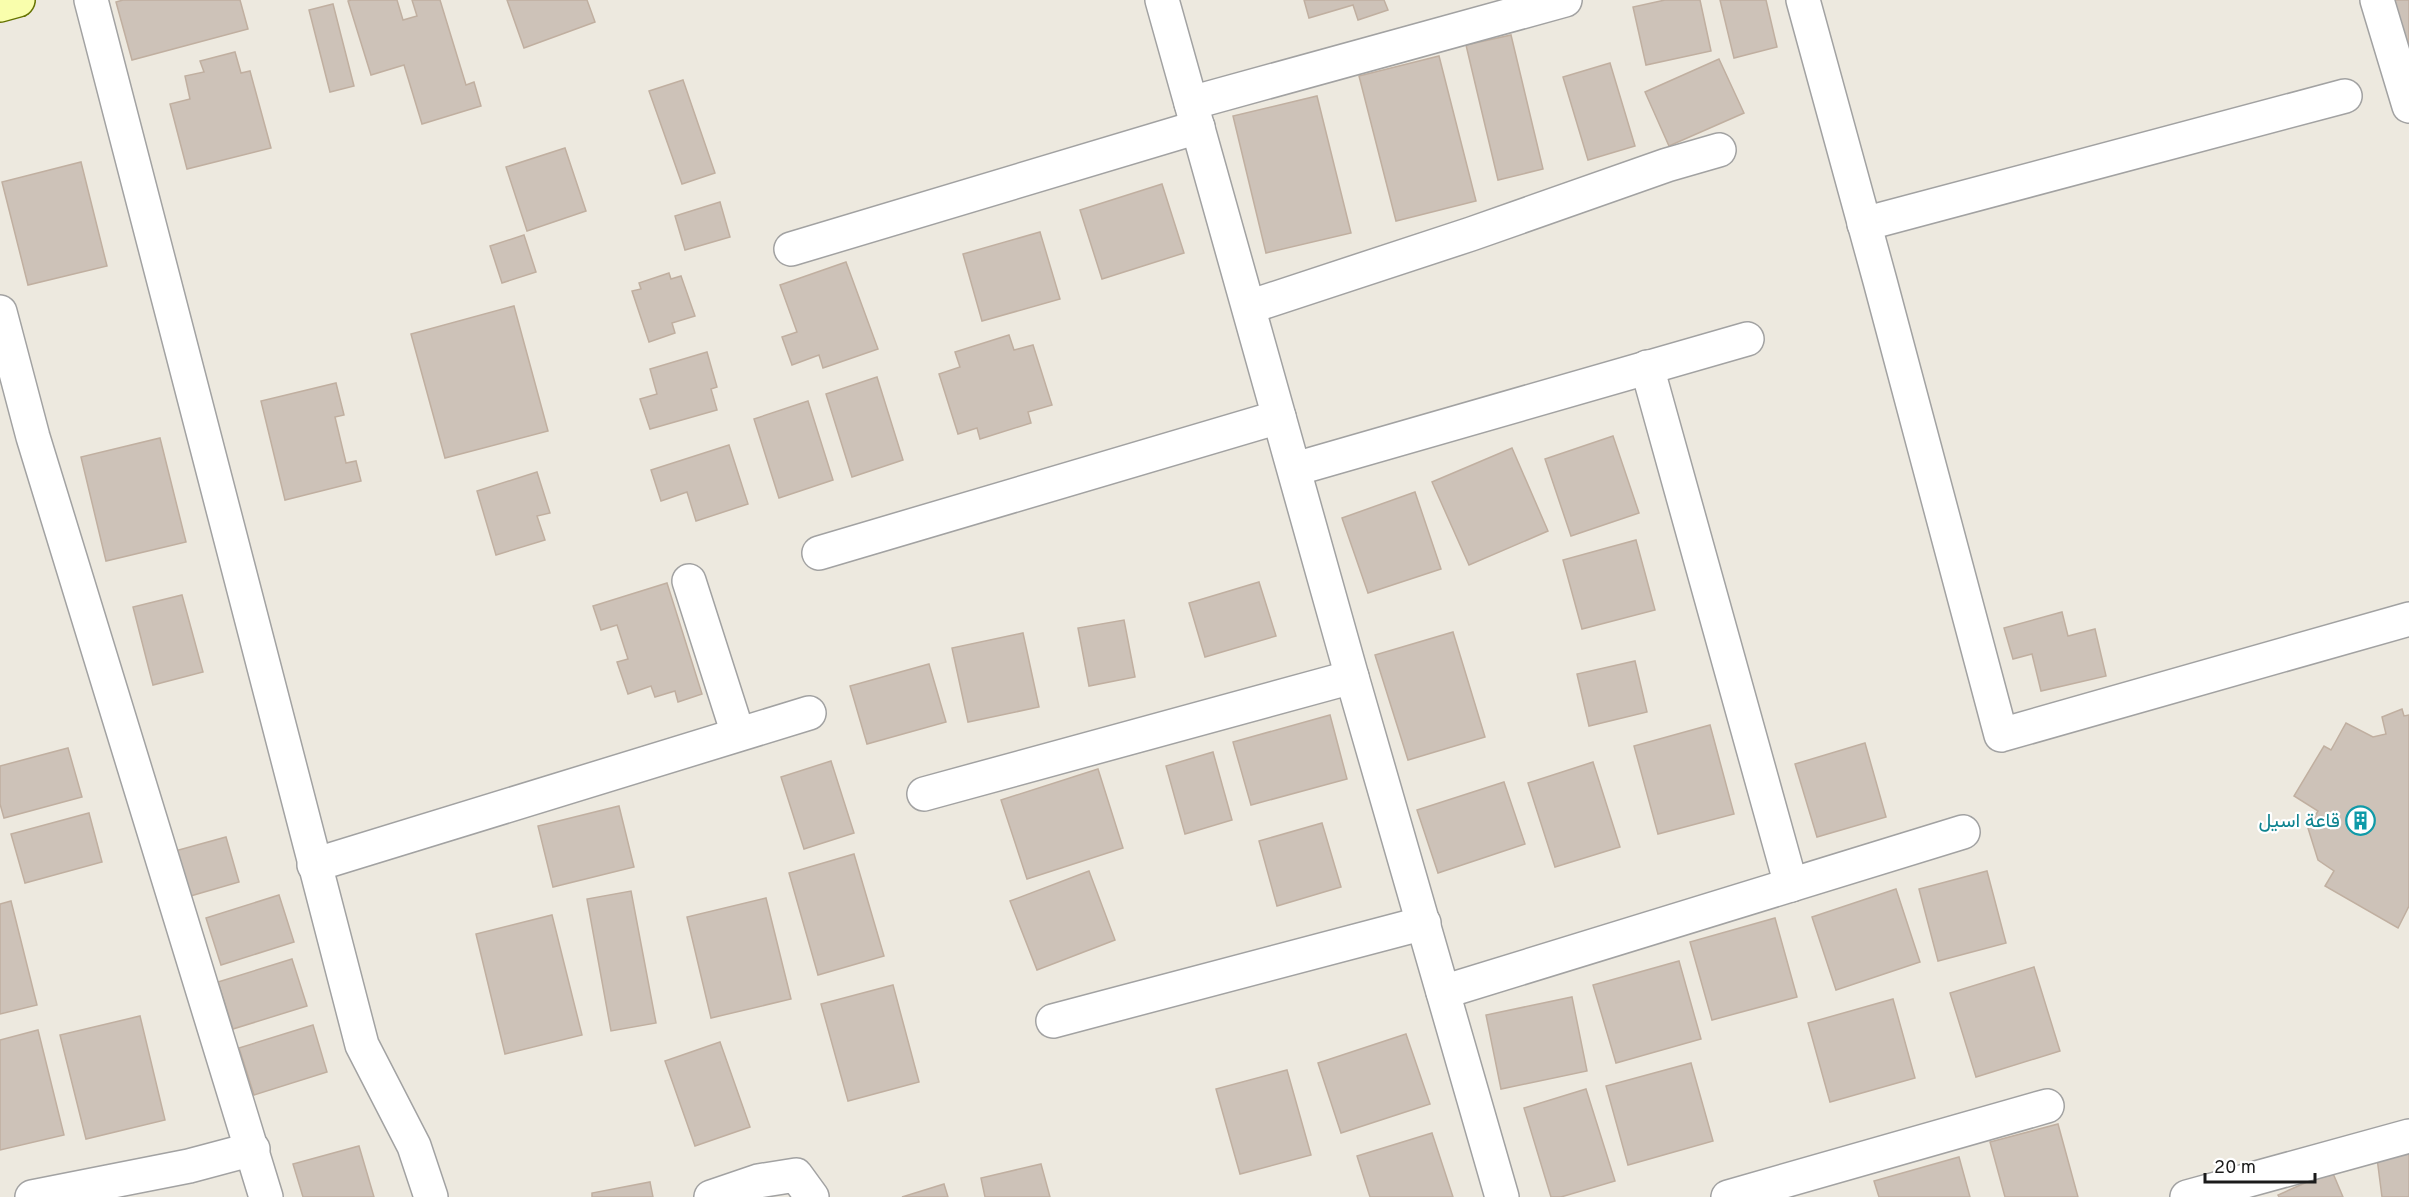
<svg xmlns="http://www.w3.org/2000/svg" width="2409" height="1197" font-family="Overpass,Vazirmatn,sans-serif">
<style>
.building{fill:#cdc2b8;stroke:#c0afa0;stroke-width:1.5}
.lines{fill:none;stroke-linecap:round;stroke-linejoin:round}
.street-casing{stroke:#a2a2a2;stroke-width:36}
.secondary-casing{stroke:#657300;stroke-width:36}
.street{stroke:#fff;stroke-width:33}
.secondary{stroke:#f9feac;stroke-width:33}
.labels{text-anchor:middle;stroke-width:4.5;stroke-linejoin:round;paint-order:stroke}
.culture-label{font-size:20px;fill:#0d838f;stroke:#fff;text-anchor:end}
</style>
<rect width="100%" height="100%" fill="#ede9df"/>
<g class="building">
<path d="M123 0H240L248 29 132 60 116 2Z"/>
<path d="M351 0H397L403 20 417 16 412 0H440L466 85 474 82 481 106 422 124 404 65 371 75 348 1Z"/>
<path d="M507 0H587L595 22 524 48Z"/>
<path d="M1304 0H1384L1388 10 1358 20 1353 5 1309 18Z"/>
<path d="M1665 0H1700L1711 51 1646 65 1633 7Z"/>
<path d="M1720 0H1766L1777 47 1734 58Z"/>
<path d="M2380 0H2409V52Z"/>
<path d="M333 4 354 86 330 92 309 10Z"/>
<path d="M1511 35 1543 169 1498 180 1466 45Z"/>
<path d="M235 52 241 73 250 71 271 148 187 169 170 104 190 99 185 76 204 72 200 61Z"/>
<path d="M1439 56 1476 201 1396 221 1359 76Z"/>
<path d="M1719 59 1744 113 1669 146 1645 92Z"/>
<path d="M1610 63 1635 146 1588 160 1563 77Z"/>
<path d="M683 80 715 173 682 184 649 91Z"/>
<path d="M1317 96 1351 233 1266 253 1233 116Z"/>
<path d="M565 148 586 211 527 231 506 167Z"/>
<path d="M81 162 107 266 28 285 2 182Z"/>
<path d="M1162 184 1184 253 1102 279 1080 210Z"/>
<path d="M720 202 730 237 685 250 675 216Z"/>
<path d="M1040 232 1060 299 982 321 963 254Z"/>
<path d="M524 235 536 272 502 283 490 246Z"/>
<path d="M846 262 878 349 823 368 819 355 792 365 782 337 797 332 780 285Z"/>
<path d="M669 273 671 279 681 276 695 316 672 323 675 333 649 342 632 291 641 289 639 283Z"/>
<path d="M514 306 548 431 445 458 411 334Z"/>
<path d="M1009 335 1014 350 1033 345 1052 405 1028 412 1031 423 980 439 977 428 958 434 939 374 960 367 955 352Z"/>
<path d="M707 352 717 387 711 389 717 410 650 429 640 399 657 394 650 369Z"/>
<path d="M877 377 903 460 852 477 826 394Z"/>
<path d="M336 383 344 415 335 417 346 463 356 461 361 481 285 500 261 401Z"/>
<path d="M808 401 833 480 779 498 754 419Z"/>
<path d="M1613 436 1639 513 1571 536 1545 459Z"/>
<path d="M160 438 186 542 106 561 81 457Z"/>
<path d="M729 445 748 504 696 521 687 492 661 501 651 470Z"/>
<path d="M1512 448 1548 531 1469 565 1432 482Z"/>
<path d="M537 472 550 513 537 516 545 540 496 555 477 491Z"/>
<path d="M1415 492 1441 569 1368 593 1342 518Z"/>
<path d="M1636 540 1655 610 1582 629 1563 560Z"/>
<path d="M1259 582 1276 636 1205 657 1189 603Z"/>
<path d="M667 583 702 694 678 702 675 691 655 697 651 686 628 694 617 662 628 659 617 625 601 630 593 606Z"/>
<path d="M182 595 203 672 153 685 133 607Z"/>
<path d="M2062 612 2068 636 2095 629 2106 676 2041 691 2032 654 2013 659 2004 628Z"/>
<path d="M1124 620 1135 677 1089 686 1078 628Z"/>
<path d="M1453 632 1485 737 1408 760 1375 655Z"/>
<path d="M1023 633 1039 707 968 722 952 648Z"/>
<path d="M1635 661 1647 712 1589 726 1577 674Z"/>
<path d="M929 664 946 722 867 744 850 686Z"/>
<path d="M2402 709 2404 716 2409 715V906L2398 928 2325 886 2334 871 2318 860 2308 828 2318 811 2294 796 2324 746 2331 750 2346 723 2373 737 2386 734 2382 717Z"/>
<path d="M1330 715 1347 779 1251 805 1233 742Z"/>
<path d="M1710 725 1734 814 1658 834 1634 746Z"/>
<path d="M1865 743 1886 817 1817 837 1795 764Z"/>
<path d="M68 748 82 797 4 818 0 804V766Z"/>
<path d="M1213 752 1232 820 1185 834 1166 766Z"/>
<path d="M831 761 854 833 804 849 781 777Z"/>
<path d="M1593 762 1620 847 1555 867 1528 783Z"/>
<path d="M1098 769 1123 848 1027 879 1001 800Z"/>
<path d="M1504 782 1525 844 1438 873 1417 810Z"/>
<path d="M619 806 634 867 553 887 538 826Z"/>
<path d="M89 813 102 862 25 883 11 834Z"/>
<path d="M1322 823 1341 887 1277 906 1259 841Z"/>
<path d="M226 837 239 882 187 897 175 851Z"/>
<path d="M854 854 884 956 818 975 789 873Z"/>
<path d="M1089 871 1115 940 1037 970 1010 901Z"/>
<path d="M1987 871 2006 943 1938 961 1919 889Z"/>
<path d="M1896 889 1920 962 1836 990 1812 917Z"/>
<path d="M631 891 656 1023 611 1031 587 899Z"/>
<path d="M279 895 294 942 221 965 206 918Z"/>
<path d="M766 898 791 999 711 1018 687 917Z"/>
<path d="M11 901 37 1005 0 1014V904Z"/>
<path d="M552 915 582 1035 505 1054 476 934Z"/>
<path d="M1775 918 1797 997 1712 1020 1690 942Z"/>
<path d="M292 959 307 1006 233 1029 218 982Z"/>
<path d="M1679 961 1701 1039 1616 1063 1593 985Z"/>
<path d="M2034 967 2060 1051 1976 1077 1950 993Z"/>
<path d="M893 985 919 1082 848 1101 821 1004Z"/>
<path d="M1572 997 1587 1071 1501 1089 1486 1015Z"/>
<path d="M1893 999 1915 1078 1830 1102 1808 1023Z"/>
<path d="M140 1016 165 1120 86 1139 60 1035Z"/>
<path d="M313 1025 327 1072 254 1095 239 1048Z"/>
<path d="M38 1030 64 1135 0 1150V1040Z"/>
<path d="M1406 1034 1430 1104 1341 1133 1318 1063Z"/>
<path d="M720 1042 750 1127 695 1146 665 1061Z"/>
<path d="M1691 1063 1713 1141 1628 1165 1606 1086Z"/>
<path d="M1287 1070 1311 1155 1240 1174 1216 1089Z"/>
<path d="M1586 1089 1615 1181 1561 1197H1551L1524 1108Z"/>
<path d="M2058 1124 2078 1197H2005L1990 1142Z"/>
<path d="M1432 1133 1453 1197H1370L1357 1156Z"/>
<path d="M359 1146 374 1197H303L293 1164Z"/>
<path d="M2409 1154V1197H2382L2377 1158Z"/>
<path d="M1959 1157 1970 1197H1879L1874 1181Z"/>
<path d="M1041 1164 1050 1197H985L981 1178Z"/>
<path d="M2332 1171 2343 1197H2279L2278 1195Z"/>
<path d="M650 1182 653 1197H592V1193Z"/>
<path d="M944 1184 948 1197H902Z"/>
</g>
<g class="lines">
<defs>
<g id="street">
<path d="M91 0 362 1045 414 1146 431 1197"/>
<path d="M1162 0 1352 677 1502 1197"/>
<path d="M1803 0 1880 281 2001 735 2409 619"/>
<path d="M2377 0 2409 106"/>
<path d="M1191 103 1565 0"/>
<path d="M1864 224 2345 96"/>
<path d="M791 249 1198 127"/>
<path d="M1249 307 1471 234 1667 165 1719 150"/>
<path d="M0 312 33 437 266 1197"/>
<path d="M1647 367 1791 885"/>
<path d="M1295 469 1747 339"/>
<path d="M819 553 1279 417"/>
<path d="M689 581 738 734"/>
<path d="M924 794 1352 677"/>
<path d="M314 865 809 713"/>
<path d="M1443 992 1963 832"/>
<path d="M1053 1021 1424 923"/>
<path d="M32 1197 189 1166 253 1149"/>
<path d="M711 1197 758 1181 796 1175 812 1197"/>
<path d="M1728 1197 2047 1106"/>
<path d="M2187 1197 2409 1136"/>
</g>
<path id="secondary" d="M0 5 18 0"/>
</defs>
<use href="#street" class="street-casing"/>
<use href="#secondary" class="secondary-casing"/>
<use href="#street" class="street"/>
<use href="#secondary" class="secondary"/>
</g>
<defs>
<symbol id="building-ring" viewBox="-11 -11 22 22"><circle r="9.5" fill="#fff" stroke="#0f9aa8" stroke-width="1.5"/><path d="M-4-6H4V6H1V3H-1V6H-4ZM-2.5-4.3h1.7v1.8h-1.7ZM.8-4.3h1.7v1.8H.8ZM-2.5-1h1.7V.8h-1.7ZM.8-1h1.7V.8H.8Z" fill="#0f9aa8"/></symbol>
</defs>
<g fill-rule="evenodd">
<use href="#building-ring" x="2344" y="804" width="33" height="33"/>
</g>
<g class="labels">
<g class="culture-label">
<text x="2340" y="827">قاعة اسيل</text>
</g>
</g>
<path d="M2205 1173v9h110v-9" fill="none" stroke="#1b1b1b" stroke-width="3"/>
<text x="2214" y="1173" font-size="18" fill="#1b1b1b" stroke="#ffffff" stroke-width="4.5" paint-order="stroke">20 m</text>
</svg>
